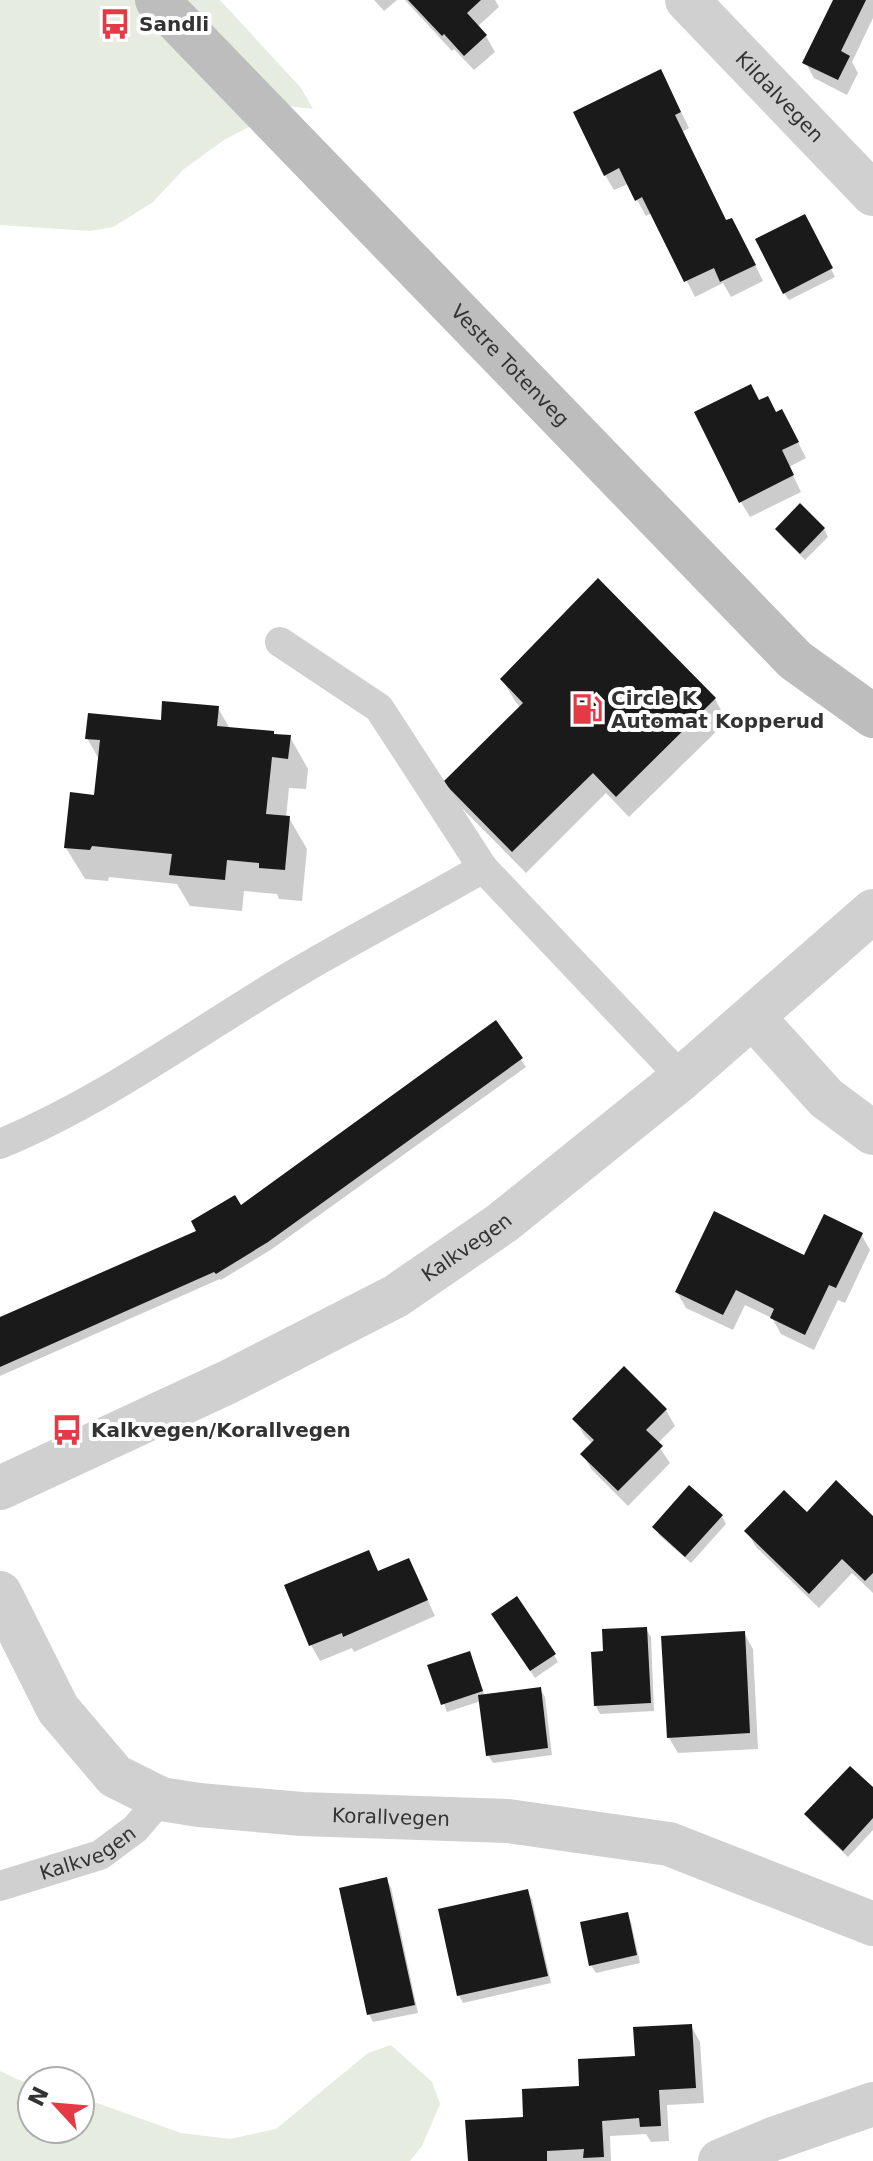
<svg xmlns="http://www.w3.org/2000/svg" width="873" height="2161" font-family="'DejaVu Sans',sans-serif">
<style>
.green{fill:#e6ecdf}
.shadow{fill:#0003}
.building{fill:#1a1a1a}
.lines{fill:none;stroke-linecap:round;stroke-linejoin:round}
.service{stroke:#d0d0d0;stroke-width:30}
.minor{stroke:#d0d0d0;stroke-width:44}
.secondary{stroke:#bdbdbd;stroke-width:44}
.labels{text-anchor:middle;stroke-width:8;stroke-linejoin:round;paint-order:stroke}
.poi-label{font-size:20px;font-weight:bold;fill:#333;stroke:#fff;text-anchor:start}
.street-label{font-size:20px;fill:#333;stroke:#fff}
</style>
<rect width="100%" height="100%" fill="#fff"/>
<g class="green">
<path d="M0 0H220L301 88 313 109 288 106 224 140 184 169 152 203 113 227 90 231 0 225Z"/>
<path d="M391 2045 432 2082 440 2104 422 2146 410 2161H0V2071L19 2080 32 2084V2129H80V2097L181 2133 230 2139 276 2129 368 2053Z"/>
</g>
<g class="shadow">
<path d="M374 0H397L384 11Z"/>
<path d="M405 0H495L499 7 477 27 486 36 495 52 474 70 454 49 452 51Z"/>
<path d="M835 0H873V18L852 62 858 73 847 95 814 78 805 62Z"/>
<path d="M669 87 689 128 682 132 727 222 741 236 763 281 731 297 723 283 695 297 652 213 646 216 628 184 614 190 605 175Z"/>
<path d="M809 224 835 277 789 300 784 293Z"/>
<path d="M759 402 791 428 806 458 789 467 801 492 750 517 741 502Z"/>
<path d="M777 529H824L828 537 805 560 782 537Z"/>
<path d="M502 679 715 699 727 721 629 817 606 793 526 873 458 804 445 782 521 708 515 701Z"/>
<path d="M218 708 230 729 290 737 308 769 306 789 289 788 286 818H289L307 849 302 901 279 899 277 894 244 891 242 911 190 906 177 884 109 877 108 881 85 879 66 848 96 797 100 761 87 738Z"/>
<path d="M496 1023 526 1067 272 1249 221 1280 220 1279 0 1376V1319L198 1232 241 1207Z"/>
<path d="M861 1234 870 1250 845 1303 838 1300 814 1350 781 1334 772 1318 745 1305 733 1330 686 1308 677 1292 805 1257Z"/>
<path d="M666 1410 675 1426 657 1444 670 1463 628 1506 592 1470 583 1455 593 1444 584 1435 575 1419Z"/>
<path d="M807 1515 873 1519V1593L852 1573 819 1608 756 1547 747 1532Z"/>
<path d="M722 1516 726 1524 691 1563 659 1535 655 1527Z"/>
<path d="M368 1552 379 1573 409 1560 435 1616 354 1652 352 1648 320 1661 311 1645 286 1586Z"/>
<path d="M498 1622 554 1655 558 1662 535 1678Z"/>
<path d="M646 1629 651 1637 654 1711 600 1714 596 1706 605 1653Z"/>
<path d="M744 1633 753 1649 758 1749 678 1753 669 1738Z"/>
<path d="M469 1653 485 1696 540 1689 545 1697 552 1755 493 1763 488 1755 481 1701 447 1712 430 1666Z"/>
<path d="M873 1790V1830L848 1857 811 1822 807 1814Z"/>
<path d="M386 1880 391 1887 418 2013 373 2022 369 2014Z"/>
<path d="M527 1891 532 1899 551 1983 463 2003 459 1995Z"/>
<path d="M627 1914 631 1922 640 1963 596 1973 591 1965Z"/>
<path d="M691 2026 700 2042 704 2103 667 2105 669 2141 651 2142 646 2134 610 2136 611 2161H470L525 2119Z"/>
</g>
<g class="building">
<path d="M408 0H481L467 13 487 35 464 56 444 34 442 36Z"/>
<path d="M833 0H866L841 51 850 56 838 80 802 63Z"/>
<path d="M661 69 681 112 675 115 726 220 732 218 756 265 720 282 714 268 684 282 642 197 635 201 619 168 604 176 573 112Z"/>
<path d="M805 214 833 268 783 294 755 239Z"/>
<path d="M751 384 759 400 768 396 776 412 782 409 799 442 782 450 794 475 739 503 694 412Z"/>
<path d="M800 503 825 528 800 554 775 529Z"/>
<path d="M598 578 716 698 616 797 593 773 512 852 443 782 523 703 500 679Z"/>
<path d="M162 701 219 706 217 726 274 731V734L291 735 288 759 272 757 266 814 290 816 285 870 259 868V863L227 860 225 880 169 875 172 854 92 846 90 850 64 848 70 792 94 795 100 740 85 739 88 713 161 720Z"/>
<path d="M496 1020 523 1058 268 1242 216 1274 214 1272 0 1367V1317L196 1231 191 1221 235 1195 241 1205Z"/>
<path d="M714 1211 804 1255 824 1214 863 1233 836 1288 829 1285 805 1335 770 1318 774 1309 736 1290 723 1315 675 1292Z"/>
<path d="M624 1366 667 1409 646 1430 663 1446 618 1491 580 1454 594 1440 572 1419Z"/>
<path d="M836 1480 873 1516V1573L865 1581 842 1559 809 1594 744 1531 784 1490 807 1512Z"/>
<path d="M689 1485 723 1515 685 1557 652 1527Z"/>
<path d="M369 1550 378 1571 409 1558 428 1600 343 1637 342 1633 309 1646 284 1585Z"/>
<path d="M517 1596 556 1654 530 1671 491 1614Z"/>
<path d="M647 1627 651 1703 594 1706 591 1652 603 1651 602 1629Z"/>
<path d="M745 1631 750 1733 667 1738 661 1636Z"/>
<path d="M470 1651 483 1691 441 1705 427 1665Z"/>
<path d="M541 1687 548 1748 486 1756 478 1695Z"/>
<path d="M850 1766 873 1787V1818L843 1851 804 1814Z"/>
<path d="M387 1877 415 2005 367 2015 339 1888Z"/>
<path d="M528 1889 548 1976 457 1996 438 1909Z"/>
<path d="M628 1912 637 1955 589 1966 580 1922Z"/>
<path d="M692 2024 696 2088 659 2090 661 2126 640 2127 639 2118 602 2121 604 2157 583 2158 584 2149 547 2151V2161H468L465 2120 523 2117 522 2089 579 2086 578 2059 635 2056 633 2027Z"/>
</g>
<g class="lines">
<g class="service">
<path d="M280 642 379 708 483 868 682 1078"/>
<path d="M0 1144C106 1100 198 1031 296 973 358 936 421 904 483 868"/>
<path id="s1" d="M0 1886 100 1855 135 1829 161 1799"/>
</g>
<g class="minor">
<path id="s2" d="M687 0 873 194"/>
<path d="M753 1017 826 1098 873 1133"/>
<path id="s3" d="M0 1488 228 1382 396 1296 502 1223 682 1078 873 911"/>
<path id="s4" d="M0 1593 58 1709 115 1776 161 1799 199 1805 302 1814 508 1821 669 1844 873 1924"/>
<path d="M720 2161 773 2139 873 2104"/>
</g>
<path class="secondary" id="s5" d="M157 0 795 660 873 716"/>
</g>
<defs>
<symbol id="bus-bare" viewBox="-9 -9 18 18"><path d="M-5-6H5V4H4V6H2V4H-2V6H-4V4H-5ZM-3.5-4V0h7V-4ZM-3.5 1.2v1.5H-2V1.2ZM2 1.2v1.5H3.5V1.2Z" fill="#e63946" stroke="#fff" stroke-width="2.5" paint-order="stroke"/></symbol>
<symbol id="fuel-bare" viewBox="-9 -9 18 18"><path d="M-5.5-6h7V0h2V4h1.3V-2.5L3-4.5l.8-.8L6-3V5H2.5V1h-1V6h-7ZM-4.2-4.7v3.2H.2V-4.7Z" fill="#e63946" stroke="#fff" stroke-width="2.5" paint-order="stroke"/></symbol>
</defs>
<g fill-rule="evenodd">
<use href="#bus-bare" x="93" y="2" width="44" height="44"/>
<use href="#fuel-bare" x="565" y="687" width="44" height="44"/>
<use href="#bus-bare" x="45" y="1408" width="44" height="44"/>
</g>
<g class="labels">
<g class="poi-label">
<text x="139" y="31">Sandli</text>
<text x="611" y="705">Circle K<tspan x="611" dy="23">Automat Kopperud</tspan></text>
<text x="91" y="1437">Kalkvegen/Korallvegen</text>
</g>
<g class="street-label">
<text dy="7" stroke="none"><textPath href="#s2" startOffset="134">Kildalvegen</textPath></text>
<text dy="7" stroke="none"><textPath href="#s5" startOffset="508">Vestre Totenveg</textPath></text>
<text dy="7" stroke="none"><textPath href="#s3" startOffset="526">Kalkvegen</textPath></text>
<text dy="7" stroke="none"><textPath href="#s4" startOffset="500">Korallvegen</textPath></text>
<text dy="7" stroke="none"><textPath href="#s1" startOffset="94">Kalkvegen</textPath></text>
</g>
</g>
<g transform="translate(56 2105) rotate(296)"><circle r="38" fill="#ffffff" stroke="#adadad" stroke-width="2"/>
<path d="M0-6L14 30L0 20L-14 30Z" fill="#e63946"/>
<text y="-12" font-size="22" font-weight="bold" text-anchor="middle" fill="#333333">N</text>
</g>
</svg>
